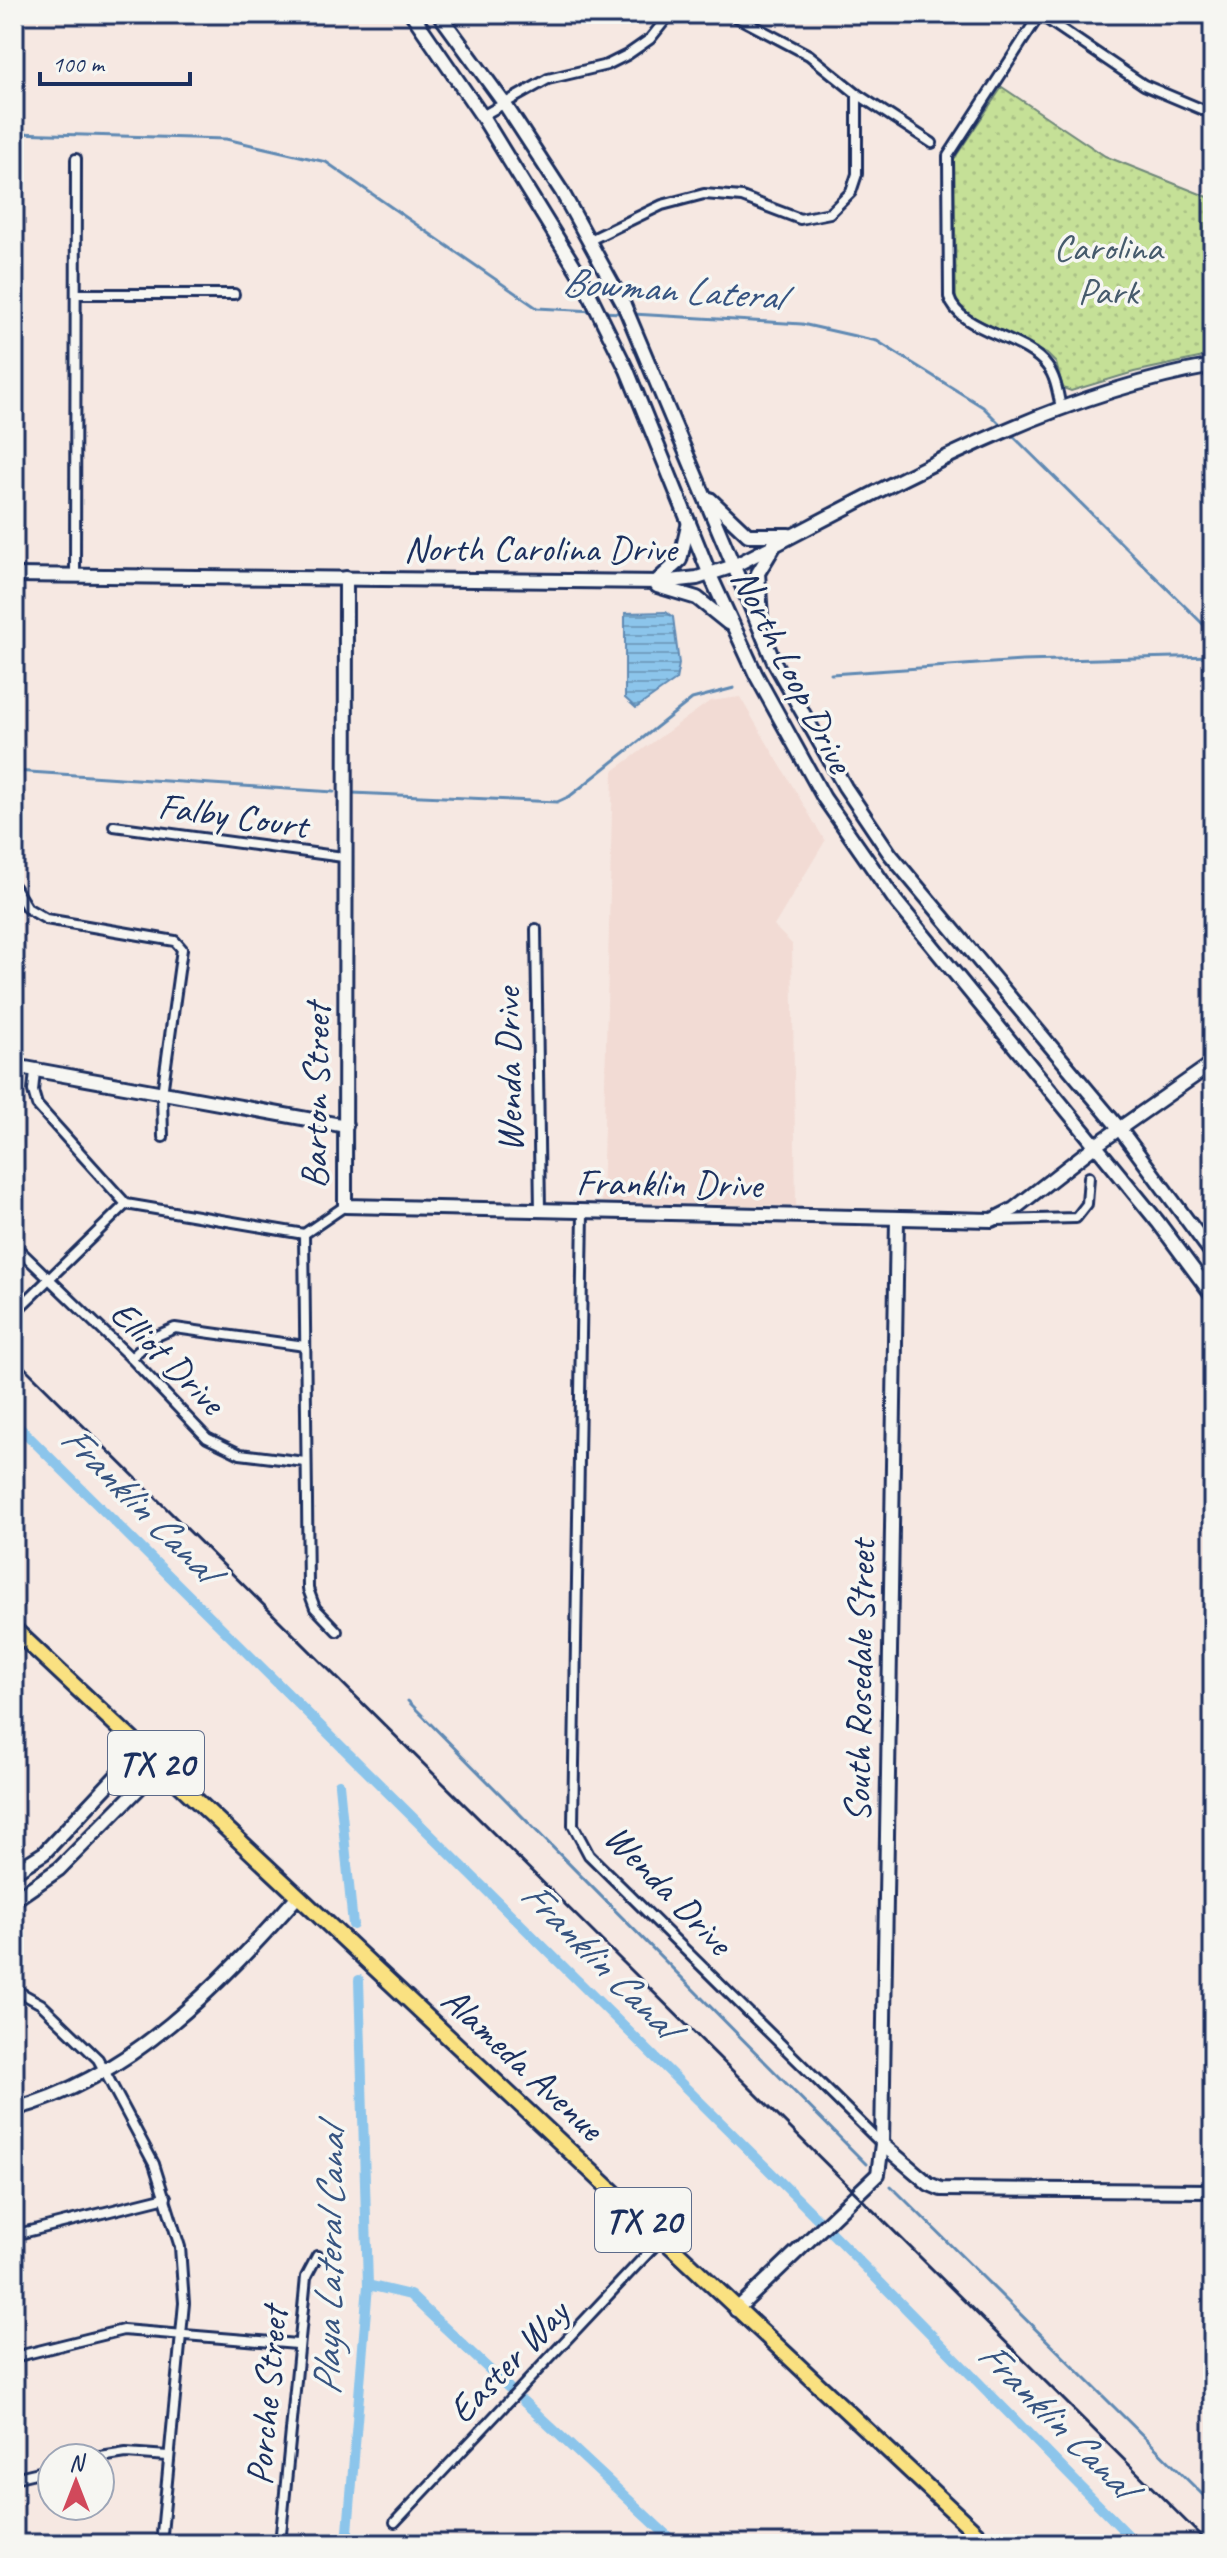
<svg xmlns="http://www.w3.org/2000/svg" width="1227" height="2558" font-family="Caveat,sans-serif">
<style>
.built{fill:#f2dbd4}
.park{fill:url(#park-dots);stroke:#70887a;stroke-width:2}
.water{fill:url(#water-rules);stroke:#5f89b3;stroke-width:2}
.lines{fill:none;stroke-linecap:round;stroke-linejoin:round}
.stream{stroke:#5f89b3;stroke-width:3}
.canal{stroke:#8cc5eb;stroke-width:10}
.street-casing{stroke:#1b2f5e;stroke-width:14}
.secondary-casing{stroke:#1b2f5e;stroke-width:18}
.primary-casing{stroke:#1b2f5e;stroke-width:20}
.street{stroke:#f6f6f2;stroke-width:8}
.secondary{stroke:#f6f6f2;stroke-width:12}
.primary{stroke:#fae181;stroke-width:14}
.rail{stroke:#1b2f5e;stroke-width:3}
.labels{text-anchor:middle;stroke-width:7;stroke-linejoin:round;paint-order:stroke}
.shield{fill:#f6f6f2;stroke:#5d6b8a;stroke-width:2}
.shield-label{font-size:36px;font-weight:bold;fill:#1b2f5e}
.park-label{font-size:38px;fill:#465b6c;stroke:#f6f6f2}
.street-label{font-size:38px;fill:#1b2f5e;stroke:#f6f6f2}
.water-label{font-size:40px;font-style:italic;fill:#375481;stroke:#f6f6f2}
</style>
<defs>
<pattern id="park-dots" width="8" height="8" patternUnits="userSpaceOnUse" patternTransform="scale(2)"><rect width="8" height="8" fill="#c5e097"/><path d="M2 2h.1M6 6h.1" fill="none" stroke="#a9c085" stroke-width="1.8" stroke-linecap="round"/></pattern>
<pattern id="water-rules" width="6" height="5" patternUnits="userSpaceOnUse" patternTransform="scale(2)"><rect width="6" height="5" fill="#8cc5eb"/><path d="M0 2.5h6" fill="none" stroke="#72a0c2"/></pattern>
</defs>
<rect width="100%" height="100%" fill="#f6e8e2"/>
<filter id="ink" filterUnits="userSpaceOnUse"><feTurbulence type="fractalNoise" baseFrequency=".0125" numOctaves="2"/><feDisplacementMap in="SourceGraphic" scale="16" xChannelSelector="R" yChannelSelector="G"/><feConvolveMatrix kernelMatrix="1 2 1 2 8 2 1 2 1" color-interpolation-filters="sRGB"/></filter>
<g filter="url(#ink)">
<path class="built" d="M740 697 825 841 774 926 792 944 796 1206 602 1202 613 771 710 701Z"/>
<path class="park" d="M1002 87 1105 156 1213 199V355L1134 372 1071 391 1063 388 1056 363 1047 354 967 314 956 305 954 159Z"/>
<path class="water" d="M666 612 673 617 679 664 676 680 636 708 625 698V613Z"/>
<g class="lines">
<g class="stream">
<path d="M14 133 226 139 326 162 537 308 594 311"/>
<path d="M602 312 622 313"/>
<path d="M633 314 802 324 877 341 983 407 1004 428"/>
<path d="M1010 433 1213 634"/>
<path d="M831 674 1022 661 1213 656"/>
<path d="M14 771 334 792"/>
<path d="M352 793 557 802 570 796 692 699 734 688"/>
<path d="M408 1701 866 2164"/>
<path d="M891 2186 1213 2505"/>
</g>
<g class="canal">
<path d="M14 1422 809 2210 1137 2544"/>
<path d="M339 1784 353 1925"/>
<path d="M368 2285 410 2295 509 2388"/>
<path d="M523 2401 676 2544"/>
<path d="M347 2544 368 2285 359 1980"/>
</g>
<defs>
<g id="street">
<path d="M731 14 809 55 857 94 932 143"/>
<path d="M1039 14 1144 85 1213 114"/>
<path d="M1040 14 948 156 949 297C959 332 1025 336 1047 366 1056 377 1058 394 1061 408"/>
<path d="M482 116 548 79 607 65 627 55 650 39 670 14"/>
<path d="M590 240 662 205 704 194 742 197 800 219 830 213 851 192 857 174V94"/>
<path d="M77 294H234"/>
<path d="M75 576 76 159"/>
<path d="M114 826 343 857"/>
<path d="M14 887 27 908 46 919 175 941 182 949 162 1094 163 1137"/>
<path d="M536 929 540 1211"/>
<path d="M35 1071 33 1091 37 1105 126 1204 304 1234"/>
<path d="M583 1212 573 1825 589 1855 882 2144"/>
<path d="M996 1220 1076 1218 1087 1204 1089 1177"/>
<path d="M304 1234 308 1589 315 1608 337 1631"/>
<path d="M304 1234 345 1206"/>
<path d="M14 1245 131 1358 207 1438 240 1454 305 1462"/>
<path d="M14 1313 126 1204"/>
<path d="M131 1358 154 1337 175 1328 305 1346"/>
<path d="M14 1989 41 2004 98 2059 154 2164 180 2247 184 2303 161 2544"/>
<path d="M14 2235 166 2197"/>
<path d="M14 2357 123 2330 297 2344"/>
<path d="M94 2458 126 2453 168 2456"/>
<path d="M14 2478 52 2469"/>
<path d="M395 2522 662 2238"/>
<path d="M280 2544 306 2277 317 2256"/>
</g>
<g id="secondary">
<path d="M412 14 482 116 581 277 627 370 710 575 756 675 824 798 895 900 1158 1222 1213 1296"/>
<path d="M439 14 504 103 562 192 624 305 774 662 845 787 890 854 1119 1128 1213 1255"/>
<path d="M710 499 748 535H789"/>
<path d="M14 575 662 582 697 578 734 566C887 488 1041 396 1213 366"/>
<path d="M346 578 345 1206 992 1220 1014 1209 1096 1145 1213 1063"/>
<path d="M656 582 680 560 689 522"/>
<path d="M657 586 697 598 728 623"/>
<path d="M761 617 758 573 773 548"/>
<path d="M14 1066 346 1126"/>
<path d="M14 1872 44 1853 141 1750"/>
<path d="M14 1900 59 1869 160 1767"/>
<path d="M14 2109C131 2078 219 1985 297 1897"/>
<path d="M882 2144 929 2184 941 2189 1213 2191"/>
<path d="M736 2310 878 2174 882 2144 897 1219"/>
</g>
<path id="primary" d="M14 1629 988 2544"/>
</defs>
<use href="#street" class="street-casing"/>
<use href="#secondary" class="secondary-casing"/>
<use href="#primary" class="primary-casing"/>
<use href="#street" class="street"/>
<use href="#secondary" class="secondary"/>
<use href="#primary" class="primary"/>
<path class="rail" d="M14 1357 1209 2544"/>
</g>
</g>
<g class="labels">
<g class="shield">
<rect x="108" y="1731" width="96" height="64" rx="6"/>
<rect x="595" y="2188" width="96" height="64" rx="6"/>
</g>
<g class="shield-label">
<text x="156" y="1776">TX 20</text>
<text x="643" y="2233">TX 20</text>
</g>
<g class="park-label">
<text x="1108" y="260">Carolina<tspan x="1108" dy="44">Park</tspan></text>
</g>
<g class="street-label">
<text x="540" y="561">North Carolina Drive</text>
<text transform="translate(793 670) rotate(63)" y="13">North Loop Drive</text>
<text transform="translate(233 815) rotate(8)" y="13">Falby Court</text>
<text transform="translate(508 1070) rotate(-91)" y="13">Wenda Drive</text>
<text transform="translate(315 1096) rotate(-89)" y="13">Barton Street</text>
<text transform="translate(669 1183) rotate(1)" y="13">Franklin Drive</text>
<text transform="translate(168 1357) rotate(45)" y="13">Elliot Drive</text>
<text transform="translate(859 1681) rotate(-89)" y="13">South Rosedale Street</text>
<text transform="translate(669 1889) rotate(46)" y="13">Wenda Drive</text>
<text transform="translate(523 2063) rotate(43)" y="13">Alameda Avenue</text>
<text transform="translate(508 2361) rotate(-46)" y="13">Easter Way</text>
<text transform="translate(266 2396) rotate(-85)" y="13">Porche Street</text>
</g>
<g class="water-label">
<text transform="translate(672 288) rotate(4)" y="14">Bowman Lateral</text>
<text transform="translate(140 1502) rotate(45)" y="14">Franklin Canal</text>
<text transform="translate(600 1958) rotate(45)" y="14">Franklin Canal</text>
<text transform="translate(328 2262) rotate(-89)" y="14">Playa Lateral Canal</text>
<text transform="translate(1057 2418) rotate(45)" y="14">Franklin Canal</text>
</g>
</g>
<rect width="1227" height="2558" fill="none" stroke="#f6f6f2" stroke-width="48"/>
<rect x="24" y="24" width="1179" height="2510" fill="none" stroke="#1b2f5e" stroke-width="3" filter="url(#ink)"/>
<g transform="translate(76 2482)"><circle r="38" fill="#f6f6f2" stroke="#9ea6b7" stroke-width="2"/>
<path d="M0-6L14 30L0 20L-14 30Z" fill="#d1495b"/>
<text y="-12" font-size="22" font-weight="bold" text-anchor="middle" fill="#1b2f5e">N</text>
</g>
<path d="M40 72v12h150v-12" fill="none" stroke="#1b2f5e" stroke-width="4"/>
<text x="52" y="72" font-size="24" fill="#1b2f5e" stroke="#f6f6f2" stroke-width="6" paint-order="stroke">100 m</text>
</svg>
